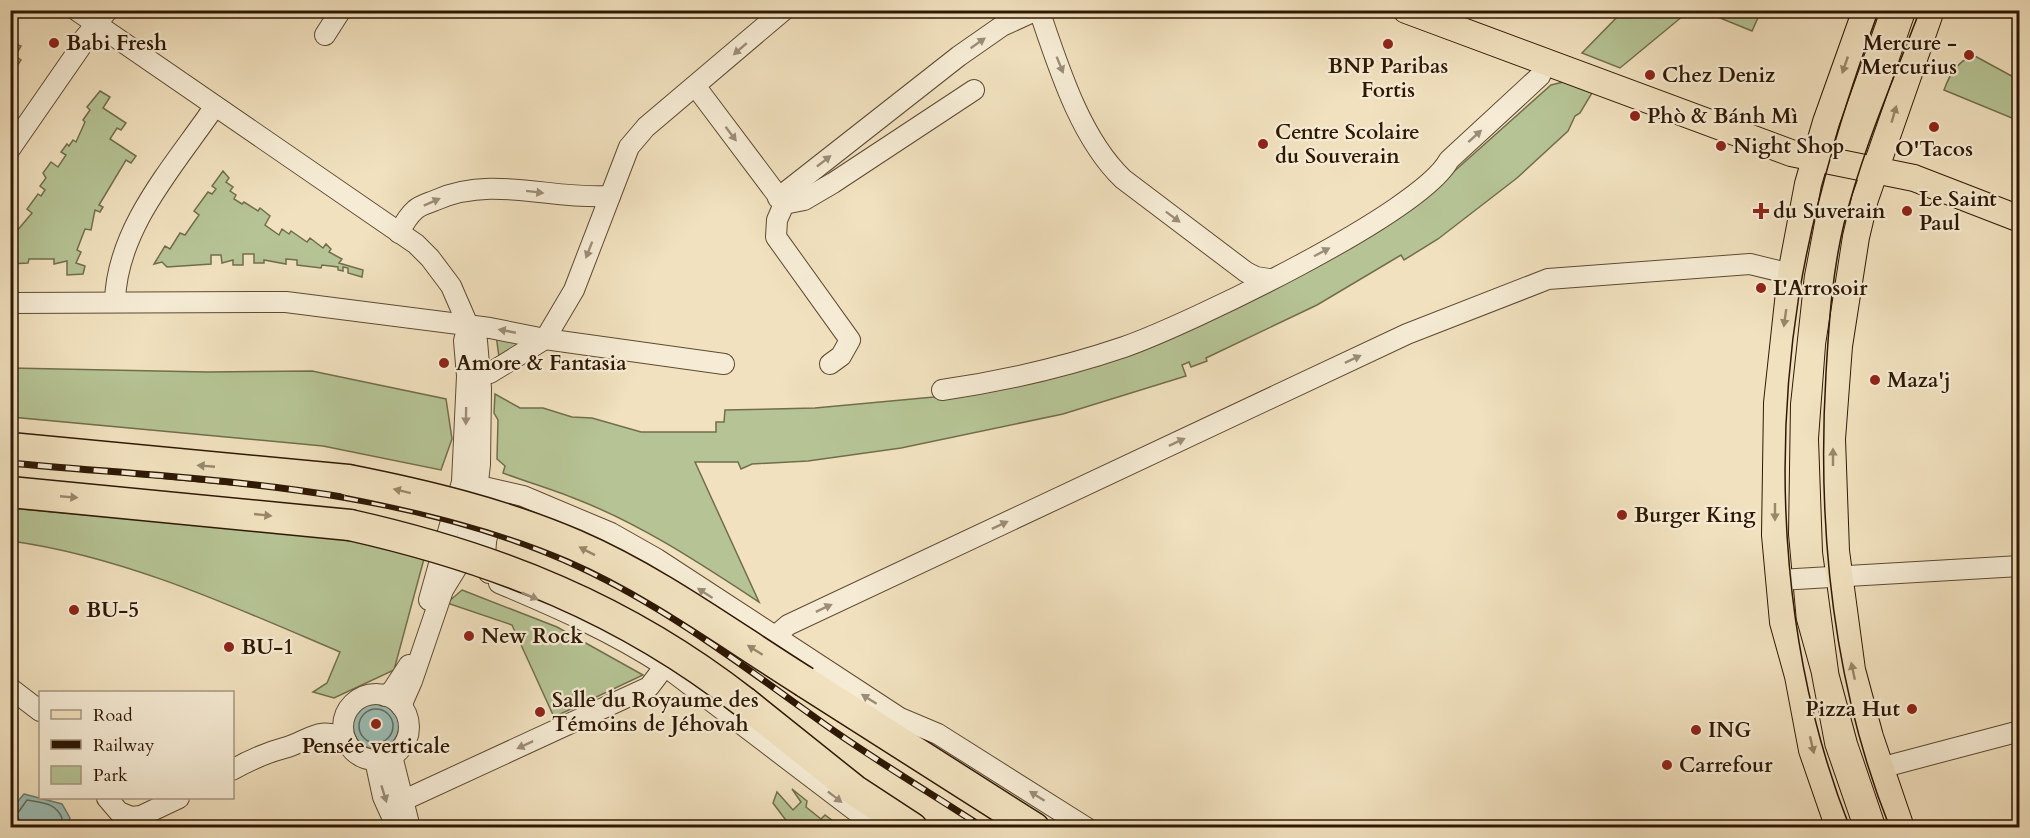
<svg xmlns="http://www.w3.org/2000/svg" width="2030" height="838" font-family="Cardo,serif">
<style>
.green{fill:#b6c495;stroke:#726e4c;stroke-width:1.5}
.water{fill:#9bbdb4;stroke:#6f7b6e;stroke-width:1.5}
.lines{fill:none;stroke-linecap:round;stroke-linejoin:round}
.shore{stroke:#646a5c;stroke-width:1.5}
.minor-casing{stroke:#5f4a32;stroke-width:22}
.major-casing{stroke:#2e1804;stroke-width:28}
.highway-casing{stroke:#2e1804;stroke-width:33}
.minor{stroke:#f6ecd5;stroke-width:20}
.major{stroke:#f1e1be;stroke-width:26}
.highway{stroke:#f1e1be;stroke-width:30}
.tram{stroke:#2e1804;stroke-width:1.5}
.rail-casing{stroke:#2e1804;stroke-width:7}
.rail{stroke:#f6ecd5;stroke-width:4.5;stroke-dasharray:14;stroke-linecap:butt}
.highway-bridge-casing{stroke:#2e1804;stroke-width:33;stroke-linecap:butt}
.highway-bridge{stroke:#f1e1be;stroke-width:30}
.oneway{fill:#9c8d77}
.oneway2{fill:#99876a}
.poi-dot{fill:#8f2418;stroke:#f6ecd5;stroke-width:2}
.labels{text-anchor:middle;stroke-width:4.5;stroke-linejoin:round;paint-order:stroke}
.poi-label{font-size:21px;font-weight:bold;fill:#2e1804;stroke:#f6ecd5;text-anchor:start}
</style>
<rect width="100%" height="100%" fill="#f1e1be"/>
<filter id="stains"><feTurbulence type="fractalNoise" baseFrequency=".00333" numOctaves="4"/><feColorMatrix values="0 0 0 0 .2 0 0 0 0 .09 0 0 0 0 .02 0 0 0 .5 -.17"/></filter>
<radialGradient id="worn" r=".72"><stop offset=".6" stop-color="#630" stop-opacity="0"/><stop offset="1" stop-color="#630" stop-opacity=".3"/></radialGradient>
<g class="green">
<path d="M1624 10H1689V11L1620 68 1582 53Z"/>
<path d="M1703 11H1761L1752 31Z"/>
<path d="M11 42 21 46 15 56 21 60 13 72H11Z"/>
<path d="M1973 55 2019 80V121L1944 90C1950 73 1958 62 1973 55Z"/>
<path d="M1563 82 1592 93 1580 113 1575 116 1568 131 1517 178 1438 239 1404 260 1401 255 1317 305 1206 358 1207 361 1191 367 1189 362 1182 365 1186 376 1063 414 901 448 808 461 752 464 741 469 738 462H695L759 602C701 564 641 524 576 499 552 489 527 482 503 473L505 466 497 459 498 420 494 413 495 394 520 408H543L572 417 592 418 641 432H716V422H724L725 410 815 408 934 397 995 386 1100 358 1440 184 1551 85Z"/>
<path d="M100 91 110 97 103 108 126 123 121 130 117 128 110 139 136 156 131 163 126 160 99 205 103 207 100 212 95 210 91 230 85 229 77 250 81 252 76 263 85 266 83 274 67 275V261L54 264V259H29L28 263 11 264V234L13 230 16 232 32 213 27 209 38 194 41 196 45 190 40 186 46 178 43 173 51 162 58 167 66 155 61 152 67 144 69 146 73 140 76 142 85 122 83 120 90 110 87 107Z"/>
<path d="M223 171 229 178 226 182 233 187 230 191 236 195 234 199 242 204 244 202 258 211 260 208 270 216 265 225 279 235 282 229 289 234 291 231 307 242 310 238 323 248 326 244 331 249 329 252 342 259 339 263 363 270 362 277 348 273V268L343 267V271L338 270V267L322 265 321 268 297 265V260L286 259V264L264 260V263H254V254H243V265H233V260L222 263 221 255H211V264L167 267 162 262 154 264 165 246 170 249 180 233 185 235 199 215 194 211 208 192 212 194 216 189 212 186Z"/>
<path d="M496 335 519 341 520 345 499 357Z"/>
<path d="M10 368 207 372 312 371 446 399 452 439 441 470 323 446 11 417Z"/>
<path d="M11 508 351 539 425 555 394 670 334 698 313 692 327 683 340 652C234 607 126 557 11 541Z"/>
<path d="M462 590 557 627 643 675 554 717 512 625 447 603Z"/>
<path d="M792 789 807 801 806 807 821 819 825 815 841 827H791L773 803 777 792 793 810 801 802Z"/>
</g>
<g class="water">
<circle cx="376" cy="726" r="23"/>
<path d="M24 794 62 804 70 818 65 827H19C8 814 14 805 24 794Z"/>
</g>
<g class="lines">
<g class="shore">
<circle cx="376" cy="726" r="17"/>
<path d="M22 828 17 814 27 800C42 803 55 802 62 818L60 828"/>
</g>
<defs>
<g id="minor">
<path d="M76 10 416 244 430 258 451 286 468 325 477 341 481 388 480 464 476 499 462 559 443 590 412 681 401 706"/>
<path d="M1039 10C1058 66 1080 138 1123 179L1246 272 1256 277 1269 279"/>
<path d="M325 35 341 10"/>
<path d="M696 87 784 204 804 200 833 183 974 90"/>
<path d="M10 149 80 48 82 41 108 10"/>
<path d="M778 198 959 56 1002 26 1037 10"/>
<path d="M784 204 777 220 776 237 850 340 841 356 830 364"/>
<path d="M399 233C403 225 408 216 415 210 420 205 429 203 436 200 492 175 551 200 610 196"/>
<path d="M115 301C117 227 175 165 215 106"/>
<path d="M10 303 286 302 490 328 545 339 724 364"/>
<path d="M467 376 490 373 545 339 574 290 629 147 646 127 784 10"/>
<path d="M942 390C1004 381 1065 367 1124 347 1187 325 1421 213 1449 160L1540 76 1545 63"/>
<path d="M462 482 523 496 611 533 657 559 900 718 938 734 1087 828"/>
<path d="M489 573C481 550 487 527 499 507"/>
<path d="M1779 580 2020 566"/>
<path d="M499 583C556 607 613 632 665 666L878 828"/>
<path d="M429 600 462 482 467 376 464 341 468 325"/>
<path d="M774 637 788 625 1407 334 1548 279 1750 264 1791 274"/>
<path d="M10 688 40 711"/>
<circle cx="376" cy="727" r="33"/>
<path d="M385 696 392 691 409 665"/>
<path d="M392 756 410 828"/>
<path d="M375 760 383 797 397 828"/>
<path d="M1880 768 2020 731"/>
<path d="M232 770C250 760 265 753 284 748 308 742 319 724 346 740"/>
<path d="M107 798 119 812 131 817"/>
<path d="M402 801 649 687 665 666"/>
<path d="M131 817 141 816 179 798"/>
</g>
<g id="major">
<path d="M1406 10 1791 153 1914 178 2020 219"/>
<path d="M1839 828 1812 750 1798 676 1783 622 1775 535 1777 403 1791 274 1808 184 1826 122 1866 10"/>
<path d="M1901 828 1870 737 1852 670 1836 551 1832 439 1839 346 1856 237 1865 199 1931 10"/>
</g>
<g id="highway">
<path d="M10 448 348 480"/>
<path d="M10 492 350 525"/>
<path d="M805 682 1034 828"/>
<path d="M744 702 854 790 912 828"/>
</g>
</defs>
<use href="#minor" class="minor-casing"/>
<use href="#major" class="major-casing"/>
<use href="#highway" class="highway-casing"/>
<use href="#minor" class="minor"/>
<use href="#major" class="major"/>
<use href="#highway" class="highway"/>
<g class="tram">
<path d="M1850 828C1784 661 1771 471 1799 295 1815 198 1845 103 1879 10"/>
<path d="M1890 828C1832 683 1817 527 1826 373 1829 323 1832 273 1844 224 1862 151 1893 81 1920 10"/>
</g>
<defs>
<path id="rail" d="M10 463C203 481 402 484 580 567 670 609 747 669 827 726 878 762 932 794 984 828"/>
</defs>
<use href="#rail" class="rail-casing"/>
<use href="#rail" class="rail"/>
<defs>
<g id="highway-bridge">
<path d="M348 480C424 495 503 514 575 545 656 580 730 635 805 682"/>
<path d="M350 525C497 558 625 609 744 702"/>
</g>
</defs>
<use href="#highway-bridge" class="highway-bridge-casing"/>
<use href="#highway-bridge" class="highway-bridge"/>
</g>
<defs><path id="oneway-solid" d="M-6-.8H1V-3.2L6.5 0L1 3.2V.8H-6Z" transform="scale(1.5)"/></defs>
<g class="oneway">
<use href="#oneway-solid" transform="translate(978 43) rotate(-35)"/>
<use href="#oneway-solid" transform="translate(740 49) rotate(139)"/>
<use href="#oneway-solid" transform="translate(1060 65) rotate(68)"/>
<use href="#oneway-solid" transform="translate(731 134) rotate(53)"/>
<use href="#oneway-solid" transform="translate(1475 136) rotate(-42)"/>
<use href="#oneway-solid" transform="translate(824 161) rotate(-38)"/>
<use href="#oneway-solid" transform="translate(535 192) rotate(7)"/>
<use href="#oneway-solid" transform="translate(432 202) rotate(-24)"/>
<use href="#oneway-solid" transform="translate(1173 217) rotate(37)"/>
<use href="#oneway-solid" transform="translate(589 250) rotate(111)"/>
<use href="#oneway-solid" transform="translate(1322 252) rotate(-28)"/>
<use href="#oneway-solid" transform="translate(507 331) rotate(-169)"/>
<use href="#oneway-solid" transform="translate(1353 359) rotate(-25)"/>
<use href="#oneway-solid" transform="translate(466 416) rotate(91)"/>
<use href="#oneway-solid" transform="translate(1177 442) rotate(-25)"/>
<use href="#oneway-solid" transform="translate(1000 525) rotate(-25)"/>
<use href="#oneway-solid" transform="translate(705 593) rotate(-147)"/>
<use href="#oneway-solid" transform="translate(530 596) rotate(23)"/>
<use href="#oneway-solid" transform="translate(824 608) rotate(-25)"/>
<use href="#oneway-solid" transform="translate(869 699) rotate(-148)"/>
<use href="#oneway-solid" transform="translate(525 745) rotate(155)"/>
<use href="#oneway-solid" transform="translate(384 794) rotate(73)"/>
<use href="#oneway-solid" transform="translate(1037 796) rotate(-148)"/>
<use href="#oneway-solid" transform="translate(835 797) rotate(38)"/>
</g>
<g class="oneway2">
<use href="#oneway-solid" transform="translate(1845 65) rotate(109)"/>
<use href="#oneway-solid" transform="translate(1894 114) rotate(-74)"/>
<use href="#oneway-solid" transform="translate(1785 318) rotate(98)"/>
<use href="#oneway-solid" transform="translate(1833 457) rotate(-90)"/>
<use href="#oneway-solid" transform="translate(206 466) rotate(-175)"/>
<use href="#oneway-solid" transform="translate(402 491) rotate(-166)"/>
<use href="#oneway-solid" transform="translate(69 497) rotate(5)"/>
<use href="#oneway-solid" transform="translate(1775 512) rotate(90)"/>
<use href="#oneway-solid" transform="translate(263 515) rotate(6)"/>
<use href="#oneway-solid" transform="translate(587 551) rotate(-153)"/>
<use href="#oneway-solid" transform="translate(755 650) rotate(-148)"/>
<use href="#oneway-solid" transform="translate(1853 671) rotate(-102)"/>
<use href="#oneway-solid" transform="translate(1812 745) rotate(77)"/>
</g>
<g class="poi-dot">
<circle cx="54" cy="43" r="6"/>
<circle cx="1388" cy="44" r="6"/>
<circle cx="1969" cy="55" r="6"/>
<circle cx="1650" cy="75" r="6"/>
<circle cx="1635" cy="116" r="6"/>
<circle cx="1934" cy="127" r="6"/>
<circle cx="1263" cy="144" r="6"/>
<circle cx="1721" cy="146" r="6"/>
<path d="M1758 202h6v6h6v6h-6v6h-6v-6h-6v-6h6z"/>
<circle cx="1907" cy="211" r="6"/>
<circle cx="1761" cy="288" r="6"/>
<circle cx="444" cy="363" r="6"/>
<circle cx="1875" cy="380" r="6"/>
<circle cx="1622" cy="515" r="6"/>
<circle cx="74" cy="610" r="6"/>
<circle cx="469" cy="636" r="6"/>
<circle cx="229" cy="647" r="6"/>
<circle cx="1912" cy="709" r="6"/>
<circle cx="540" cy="712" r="6"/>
<circle cx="376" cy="724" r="6"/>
<circle cx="1696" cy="730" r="6"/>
<circle cx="1667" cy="765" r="6"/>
</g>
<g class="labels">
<g class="poi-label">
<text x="66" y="50">Babi Fresh</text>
<text x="1957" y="50" text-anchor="end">Mercure -<tspan x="1957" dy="24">Mercurius</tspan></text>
<text x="1388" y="73" text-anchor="middle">BNP Paribas<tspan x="1388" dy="24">Fortis</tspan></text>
<text x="1662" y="82">Chez Deniz</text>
<text x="1647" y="123">Phò &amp; Bánh Mì</text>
<text x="1275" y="139">Centre Scolaire<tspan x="1275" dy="24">du Souverain</tspan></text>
<text x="1733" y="153">Night Shop</text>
<text x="1934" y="156" text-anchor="middle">O'Tacos</text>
<text x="1919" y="206">Le Saint<tspan x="1919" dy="24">Paul</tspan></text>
<text x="1773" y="218">du Suverain</text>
<text x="1773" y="295">L'Arrosoir</text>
<text x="456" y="370">Amore &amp; Fantasia</text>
<text x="1887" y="387">Maza'j</text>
<text x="1634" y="522">Burger King</text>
<text x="86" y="617">BU-5</text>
<text x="481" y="643">New Rock</text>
<text x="241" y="654">BU-1</text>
<text x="552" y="707">Salle du Royaume des<tspan x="552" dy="24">Témoins de Jéhovah</tspan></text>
<text x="1900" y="716" text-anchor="end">Pizza Hut</text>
<text x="1708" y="737">ING</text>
<text x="376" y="753" text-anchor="middle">Pensée verticale</text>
<text x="1679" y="772">Carrefour</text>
</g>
</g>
<rect width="2030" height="838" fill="none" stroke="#f1e1be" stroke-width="36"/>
<rect x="12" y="12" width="2006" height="814" fill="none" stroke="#2e1804" stroke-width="3"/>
<rect x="18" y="18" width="1994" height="802" fill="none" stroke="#2e1804" stroke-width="1.5"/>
<rect x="39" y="691" width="195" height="108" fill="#f6ecd5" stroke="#a69781" stroke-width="1.5"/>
<rect x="51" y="710" width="30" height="9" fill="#f1e1be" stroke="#a69781" stroke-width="1.5"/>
<text x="93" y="721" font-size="18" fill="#2e1804">Road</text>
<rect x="51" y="740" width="30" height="9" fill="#2e1804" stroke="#a69781" stroke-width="1.5"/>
<text x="93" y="751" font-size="18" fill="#2e1804">Railway</text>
<rect x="51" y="766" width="30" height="18" fill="#b6c495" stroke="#a69781" stroke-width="1.5"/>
<text x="93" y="781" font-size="18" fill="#2e1804">Park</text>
<rect width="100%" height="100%" filter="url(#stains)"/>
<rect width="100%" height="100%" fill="url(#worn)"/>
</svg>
